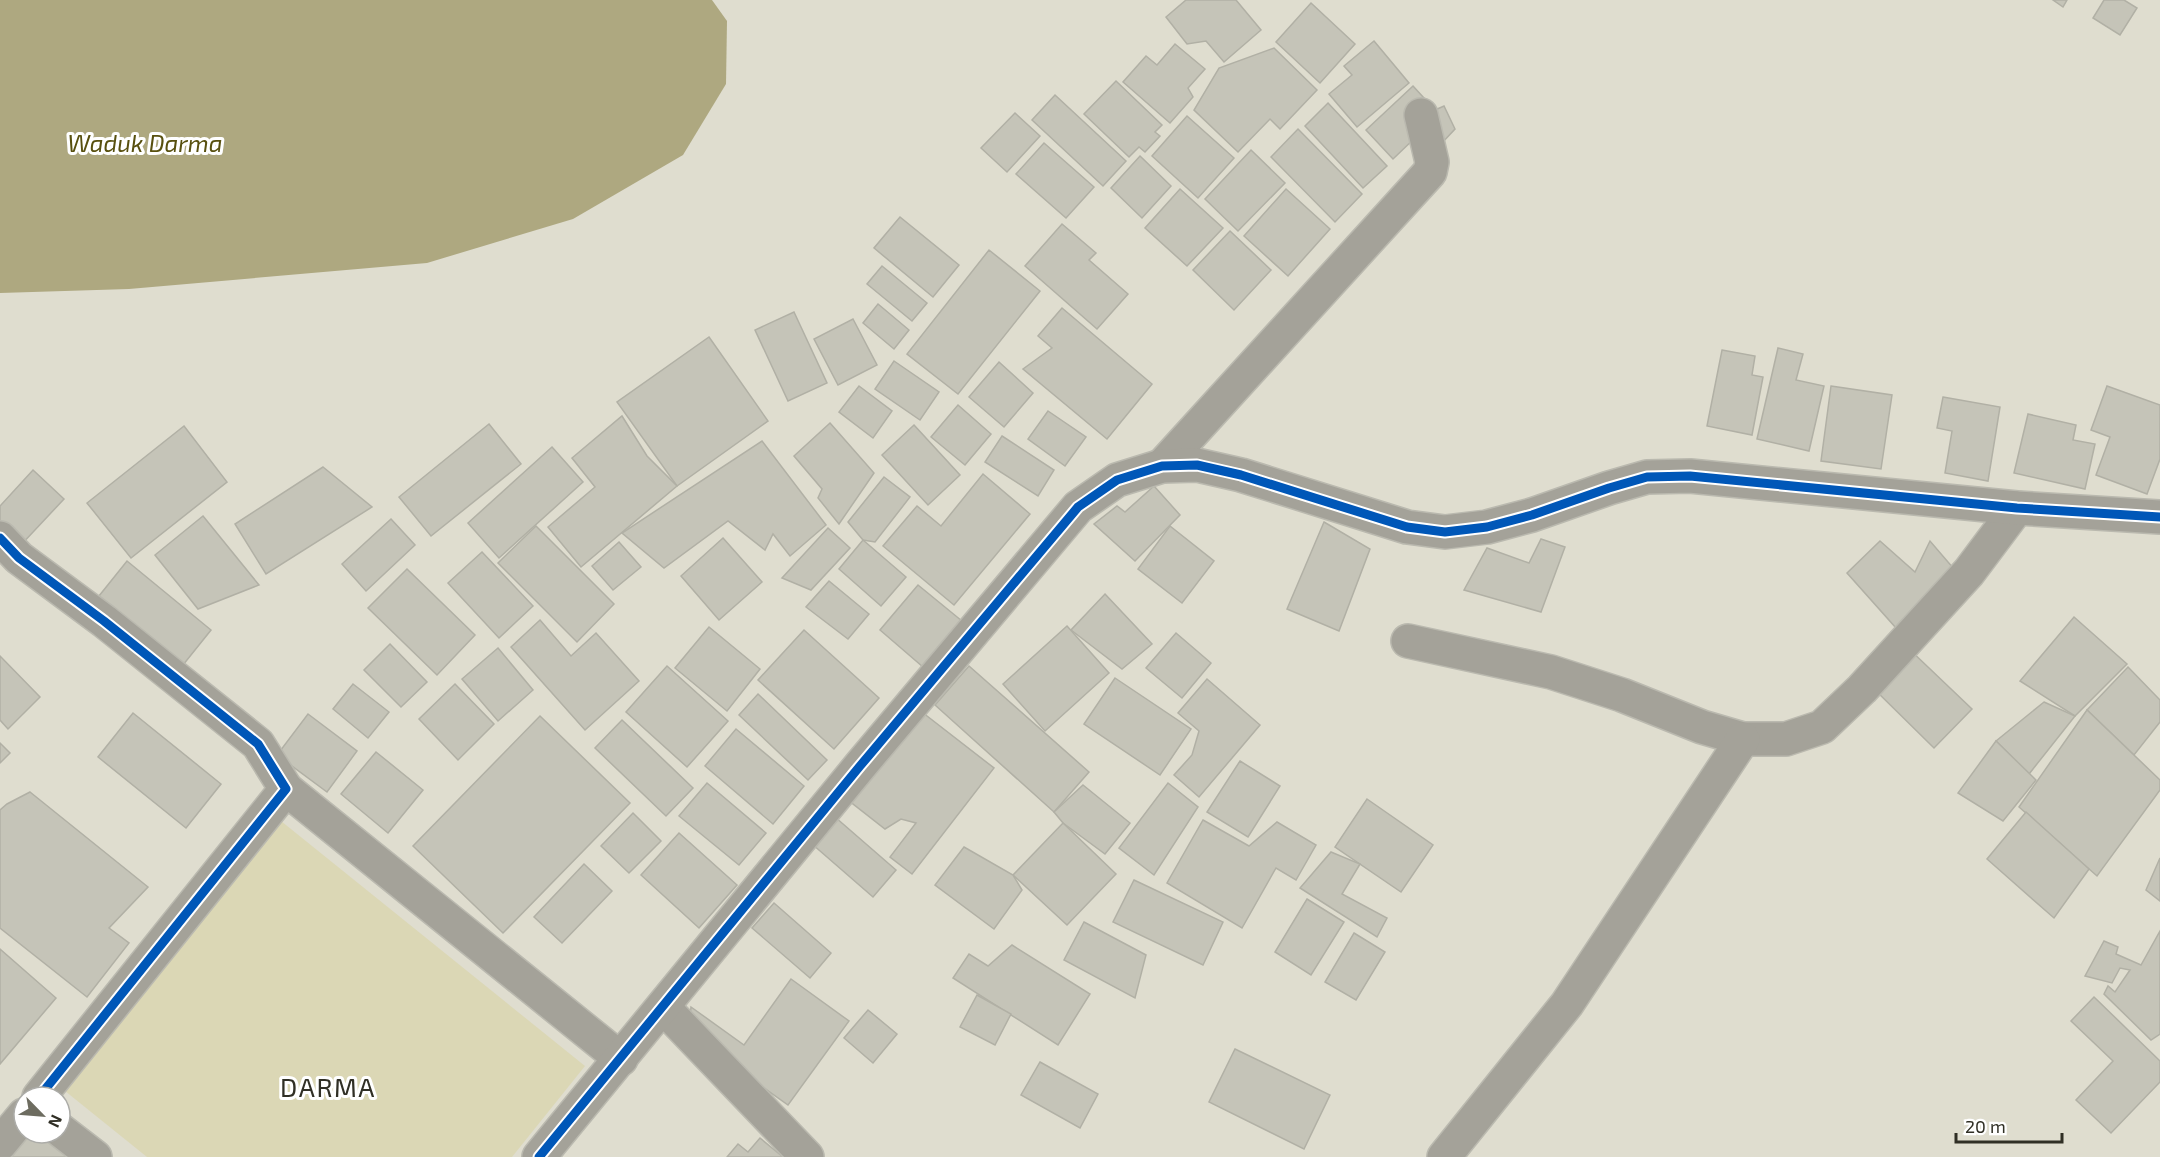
<svg xmlns="http://www.w3.org/2000/svg" width="2160" height="1157" font-family="'Exo 2',sans-serif">
<style>
.green{fill:#dbd7b5}
.water{fill:#aea880}
.building{fill:#c5c4b8;stroke:#b1b0a5;stroke-width:1.5}
.lines{fill:none;stroke-linecap:round;stroke-linejoin:round}
.minor-casing{stroke:#bab9af;stroke-width:36}
.minor{stroke:#a4a299;stroke-width:33}
.cycleway-casing{stroke:#fff;stroke-width:13}
.cycleway{stroke:#0057b8;stroke-width:9}
.labels{text-anchor:middle;stroke-width:6;stroke-linejoin:round;paint-order:stroke}
.water-label{font-size:24px;font-style:italic;fill:#58500f;stroke:#fff}
.quarter-label{font-size:26px;letter-spacing:1.5px;fill:#302f25;stroke:#fff}
</style>
<rect width="100%" height="100%" fill="#dfddcf"/>
<path class="green" d="M281 821 585 1066 512 1157H147L65 1091Z"/>
<path class="water" d="M0 0H712L727 21 726 84 683 155 573 219 427 263 129 289 0 293Z"/>
<g class="building">
<path d="M1186 0H1236L1261 30 1224 62 1206 41 1187 44 1166 17Z"/>
<path d="M2053 0H2067L2063 7Z"/>
<path d="M2104 0H2124L2137 8 2120 35 2093 18Z"/>
<path d="M1311 3 1355 44 1320 83 1276 42Z"/>
<path d="M1374 41 1409 83 1357 127 1329 94 1352 75 1344 66Z"/>
<path d="M1175 44 1205 69 1188 88 1193 97 1170 123 1123 82 1146 56 1157 65Z"/>
<path d="M1274 48 1317 90 1280 129 1270 119 1238 152 1194 110 1219 68Z"/>
<path d="M1116 81 1162 125 1155 132 1160 136 1145 152 1139 147 1129 157 1084 114Z"/>
<path d="M1413 86 1435 110 1444 106 1455 129 1442 143 1418 135 1393 159 1366 130Z"/>
<path d="M1055 95 1126 161 1103 186 1032 120Z"/>
<path d="M1328 103 1387 166 1363 188 1305 126Z"/>
<path d="M1015 113 1040 136 1007 172 981 148Z"/>
<path d="M1187 116 1234 158 1198 198 1152 156Z"/>
<path d="M1298 129 1362 194 1335 222 1271 157Z"/>
<path d="M1044 143 1094 187 1066 218 1016 174Z"/>
<path d="M1251 150 1285 183 1238 231 1205 199Z"/>
<path d="M1140 156 1171 186 1142 218 1111 188Z"/>
<path d="M1180 189 1223 228 1187 266 1145 228Z"/>
<path d="M1286 189 1330 229 1288 276 1244 236Z"/>
<path d="M900 217 959 265 933 297 874 248Z"/>
<path d="M1062 224 1096 253 1089 260 1128 294 1097 329 1025 266Z"/>
<path d="M1230 231 1271 270 1234 310 1193 270Z"/>
<path d="M989 250 1040 291 958 394 907 354Z"/>
<path d="M882 266 927 303 912 321 867 284Z"/>
<path d="M878 304 909 330 894 349 863 323Z"/>
<path d="M1062 308 1152 384 1107 439 1023 369 1052 348 1038 336Z"/>
<path d="M794 312 827 383 788 401 755 330Z"/>
<path d="M853 319 877 365 838 385 814 339Z"/>
<path d="M709 337 768 421 677 486 617 402Z"/>
<path d="M1778 348 1803 354 1796 380 1824 386 1809 451 1757 439Z"/>
<path d="M1722 350 1755 356 1752 375 1763 377 1752 435 1707 426Z"/>
<path d="M894 361 939 392 920 420 875 389Z"/>
<path d="M999 362 1033 393 1004 427 969 397Z"/>
<path d="M859 386 892 411 873 438 839 412Z"/>
<path d="M1831 386 1892 395 1881 469 1821 461Z"/>
<path d="M2107 386 2160 405V459L2147 494 2096 475 2110 437 2091 430Z"/>
<path d="M1943 397 2000 407 1988 481 1945 473 1952 431 1937 428Z"/>
<path d="M958 405 991 434 965 465 931 437Z"/>
<path d="M1048 411 1086 437 1065 466 1028 439Z"/>
<path d="M2028 414 2076 425 2073 440 2095 444 2085 489 2014 473Z"/>
<path d="M622 416 647 456 677 486 581 567 548 527 595 487 572 458Z"/>
<path d="M830 423 874 473 839 524 818 498 822 489 794 456Z"/>
<path d="M489 424 521 464 431 536 399 497Z"/>
<path d="M914 425 960 475 928 505 882 455Z"/>
<path d="M184 426 227 482 131 558 87 503Z"/>
<path d="M1002 436 1054 470 1038 496 985 462Z"/>
<path d="M762 441 826 525 790 556 773 534 765 550 728 521 664 568 622 533Z"/>
<path d="M552 447 583 482 499 558 468 523Z"/>
<path d="M323 467 372 507 266 574 235 524Z"/>
<path d="M33 470 64 499 20 546 0 527V506Z"/>
<path d="M983 474 1030 514 954 605 883 546 917 506 941 526Z"/>
<path d="M884 477 910 497 875 542 863 540 848 522Z"/>
<path d="M1154 486 1180 515 1135 561 1094 524 1117 506 1125 512Z"/>
<path d="M203 516 259 585 198 609 155 555Z"/>
<path d="M391 519 415 545 366 591 342 564Z"/>
<path d="M1324 522 1370 549 1339 631 1287 609Z"/>
<path d="M536 526 614 604 577 642 498 563Z"/>
<path d="M1170 526 1214 561 1182 603 1138 569Z"/>
<path d="M828 528 850 548 811 590 782 578Z"/>
<path d="M723 538 762 582 719 620 681 576Z"/>
<path d="M1541 539 1565 547 1541 612 1464 590 1487 548 1529 563Z"/>
<path d="M863 540 906 577 881 606 839 569Z"/>
<path d="M1880 541 1915 572 1930 541 1960 576 1905 638 1847 573Z"/>
<path d="M619 542 641 567 613 590 592 566Z"/>
<path d="M482 552 533 606 499 638 448 583Z"/>
<path d="M127 561 211 630 183 665 99 596Z"/>
<path d="M407 569 475 635 437 675 368 608Z"/>
<path d="M829 581 869 614 848 639 806 607Z"/>
<path d="M918 585 962 621 923 667 880 630Z"/>
<path d="M1105 594 1152 644 1122 669 1071 630Z"/>
<path d="M2074 617 2127 664 2075 716 2020 681Z"/>
<path d="M540 620 571 656 596 633 639 681 585 730 511 647Z"/>
<path d="M1067 626 1109 673 1045 731 1003 684Z"/>
<path d="M709 627 760 669 727 711 675 668Z"/>
<path d="M804 630 879 698 834 749 758 680Z"/>
<path d="M1176 633 1211 663 1182 698 1146 668Z"/>
<path d="M390 644 427 682 401 707 364 670Z"/>
<path d="M1907 647 1972 709 1934 748 1870 685Z"/>
<path d="M498 648 533 690 498 721 462 679Z"/>
<path d="M0 656 40 697 8 729 0 720Z"/>
<path d="M667 666 728 721 687 767 626 712Z"/>
<path d="M969 666 1089 772 1054 812 935 705Z"/>
<path d="M2128 667 2160 700V722L2134 755 2087 710Z"/>
<path d="M1115 678 1191 729 1160 775 1084 724Z"/>
<path d="M1207 679 1260 725 1199 797 1174 775 1192 755 1199 731 1178 713Z"/>
<path d="M353 684 389 712 368 738 333 709Z"/>
<path d="M455 684 494 724 458 760 419 719Z"/>
<path d="M758 694 827 760 808 780 739 715Z"/>
<path d="M2044 702 2075 716 2029 774 1996 741Z"/>
<path d="M918 709 994 768 912 874 890 857 916 823 901 819 885 829 848 800Z"/>
<path d="M2087 710 2160 780V790L2097 876 2019 807Z"/>
<path d="M133 713 221 784 186 828 98 757Z"/>
<path d="M308 714 357 751 327 792 277 755Z"/>
<path d="M540 716 630 803 503 933 413 846Z"/>
<path d="M622 720 693 788 666 816 595 748Z"/>
<path d="M736 729 804 786 773 824 705 766Z"/>
<path d="M1996 741 2036 780 2003 821 1958 793Z"/>
<path d="M0 743 10 753 0 763Z"/>
<path d="M376 752 423 790 388 833 341 794Z"/>
<path d="M1240 761 1280 786 1248 837 1207 812Z"/>
<path d="M707 783 766 833 739 865 679 816Z"/>
<path d="M1168 783 1198 807 1154 875 1119 848Z"/>
<path d="M1083 785 1130 823 1105 854 1063 823 1054 812Z"/>
<path d="M30 792 148 887 109 928 129 943 87 997 0 928V810L7 804Z"/>
<path d="M1367 799 1433 845 1401 892 1335 847Z"/>
<path d="M2026 812 2089 869 2054 918 1987 859Z"/>
<path d="M633 813 661 841 629 873 601 846Z"/>
<path d="M835 817 896 870 873 897 812 844Z"/>
<path d="M1203 820 1249 846 1277 822 1316 845 1296 880 1276 868 1242 928 1167 883Z"/>
<path d="M1063 823 1116 874 1067 925 1013 875Z"/>
<path d="M679 833 737 885 699 928 641 875Z"/>
<path d="M964 847 1013 875 1022 890 994 929 935 885Z"/>
<path d="M1331 852 1360 864 1342 894 1387 918 1377 937 1300 888Z"/>
<path d="M2160 858V901L2146 890Z"/>
<path d="M584 864 612 891 562 943 534 917Z"/>
<path d="M1134 880 1223 922 1203 965 1113 922Z"/>
<path d="M1307 899 1344 922 1311 975 1275 952Z"/>
<path d="M774 903 831 953 810 978 752 928Z"/>
<path d="M1084 922 1146 955 1135 998 1064 960Z"/>
<path d="M2160 931V1034L2151 1040 2104 994 2108 986 2115 992 2130 970 2120 968 2112 983 2085 976 2104 941 2118 947 2116 954 2141 965Z"/>
<path d="M1354 933 1385 952 1356 1000 1325 982Z"/>
<path d="M1012 945 1090 994 1058 1045 953 978 969 954 988 966Z"/>
<path d="M0 949 56 998 0 1064Z"/>
<path d="M791 979 849 1021 788 1105 688 1034 691 1007 744 1045Z"/>
<path d="M977 995 1011 1014 995 1045 960 1027Z"/>
<path d="M2094 997 2160 1061V1082L2111 1133 2076 1100 2113 1061 2071 1021Z"/>
<path d="M868 1010 897 1034 873 1063 844 1038Z"/>
<path d="M1235 1049 1330 1095 1304 1149 1209 1102Z"/>
<path d="M1040 1062 1098 1094 1080 1128 1021 1095Z"/>
<path d="M24 1133H44L69 1152 65 1157H1Z"/>
<path d="M760 1138 783 1157H727L738 1144 748 1152Z"/>
</g>
<g class="lines">
<defs>
<g id="minor">
<path d="M1162 466 1430 172 1432 162 1421 115"/>
<path d="M0 538 19 558 104 621 258 744 286 789 39 1097"/>
<path d="M1408 641 1551 672 1622 695 1702 727 1743 739H1786L1822 727 1862 689 1969 572 2017 508"/>
<path d="M286 789 621 1059"/>
<path d="M663 1007 807 1157"/>
<path d="M60 1130 95 1157"/>
<path d="M0 1144 24 1115"/>
<path d="M539 1157 860 766 1078 507 1117 480 1162 466 1197 465 1241 475 1407 527 1445 532 1487 527 1532 515 1609 488 1647 477 1690 476 2017 508 2160 517"/>
<path d="M1444 1157 1567 1004 1743 739"/>
</g>
</defs>
<use href="#minor" class="minor-casing"/>
<use href="#minor" class="minor"/>
<defs>
<g id="cycleway">
<path d="M0 538 19 558 104 621 258 744 286 789 39 1097"/>
<path d="M539 1157 860 766 1078 507 1117 480 1162 466 1197 465 1241 475 1407 527 1445 532 1487 527 1532 515 1609 488 1647 477 1690 476 2017 508 2160 517"/>
</g>
</defs>
<use href="#cycleway" class="cycleway-casing"/>
<use href="#cycleway" class="cycleway"/>
</g>
<g class="labels">
<g class="water-label">
<text x="145" y="152">Waduk Darma</text>
</g>
<g class="quarter-label">
<text x="328" y="1097">DARMA</text>
</g>
</g>
<g transform="translate(42 1115) rotate(115)"><circle r="28" fill="#ffffff" stroke="#acaca8" stroke-width="1.5"/>
<path d="M0-4.5L10 22L0 15L-10 22Z" fill="#6d6c60"/>
<text y="-9" font-size="16" font-weight="bold" text-anchor="middle" fill="#302f25">N</text>
</g>
<path d="M1956 1133v9h106v-9" fill="none" stroke="#302f25" stroke-width="3"/>
<text x="1965" y="1133" font-size="18" fill="#302f25" stroke="#ffffff" stroke-width="4.5" paint-order="stroke">20 m</text>
</svg>
